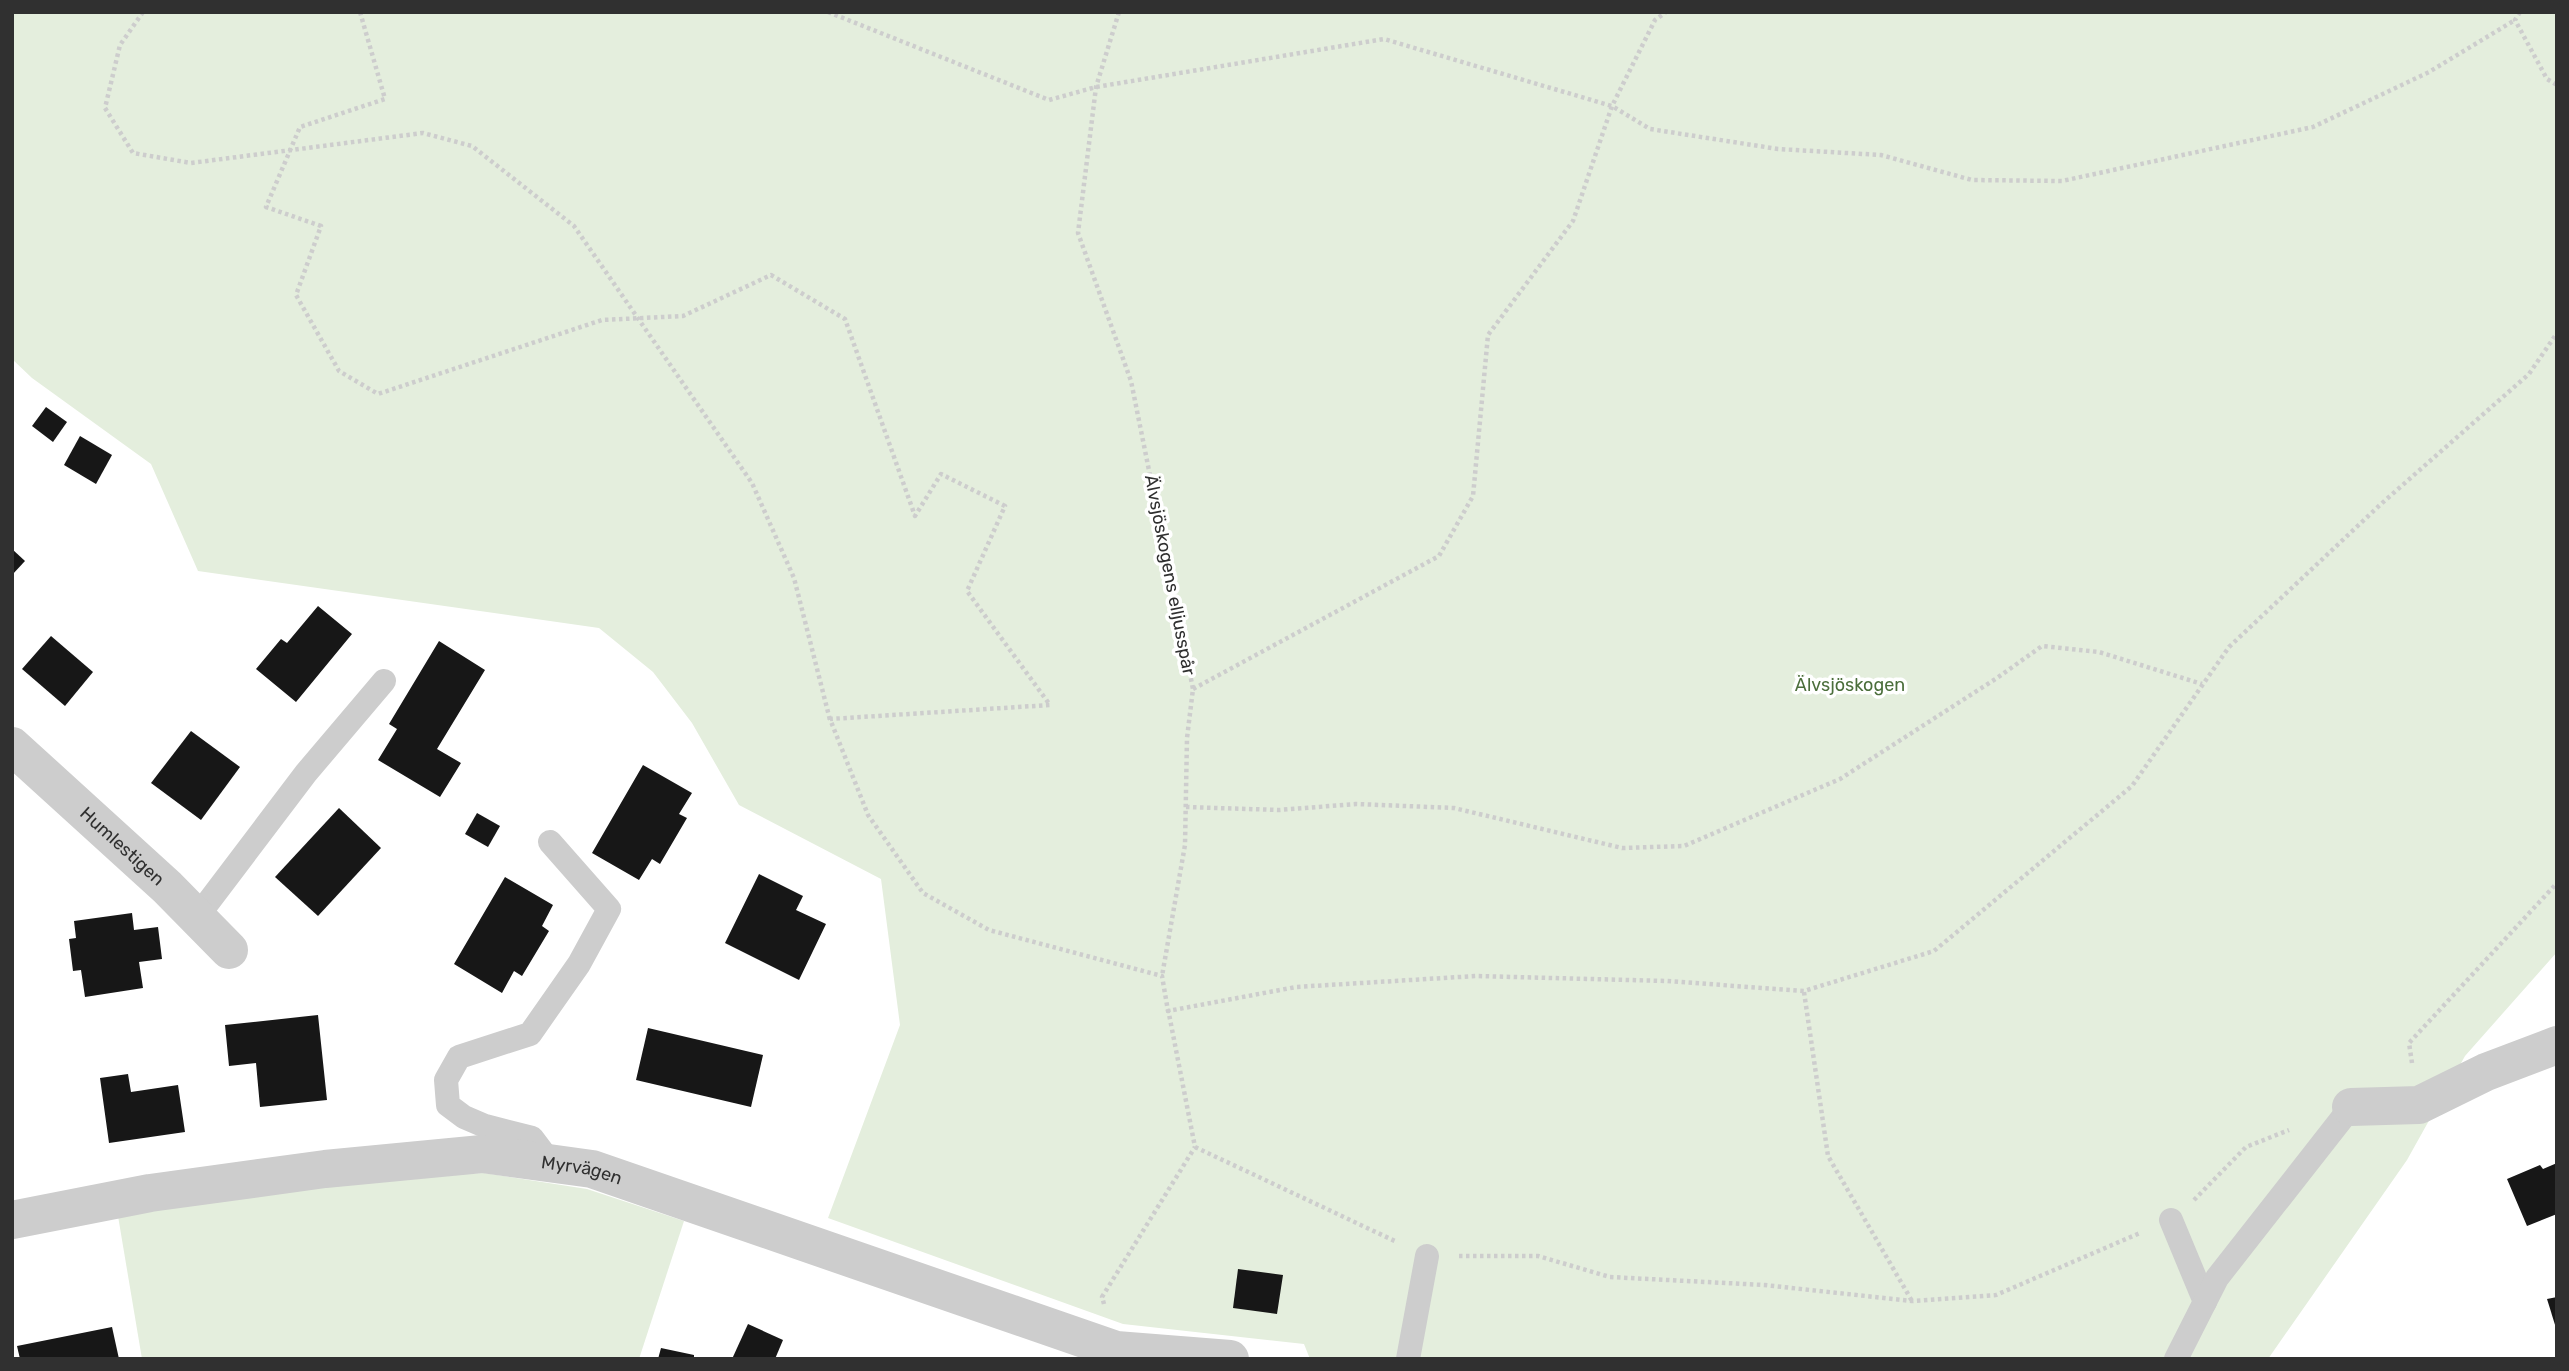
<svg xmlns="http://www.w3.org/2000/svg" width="2569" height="1371" font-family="Rubik,sans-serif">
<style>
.green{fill:#e4eedd}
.building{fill:#171717}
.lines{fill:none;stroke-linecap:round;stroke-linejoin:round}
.path{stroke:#cdcdcd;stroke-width:4.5;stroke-dasharray:3.5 3.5;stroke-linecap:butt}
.service{stroke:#cdcdcd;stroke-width:24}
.minor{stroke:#cdcdcd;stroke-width:38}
.labels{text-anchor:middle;stroke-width:7;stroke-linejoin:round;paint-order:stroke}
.street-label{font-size:18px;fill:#303030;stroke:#fff}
.park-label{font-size:18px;fill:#4b6e3b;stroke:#fff}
</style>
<rect width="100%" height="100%" fill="#fff"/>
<g class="green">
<path d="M12 12H2557V952L2465 1056 2407 1160 2268 1359H1310L1304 1344 1123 1324 828 1218 900 1025 881 879 739 805 692 723 653 672 599 628 198 571 151 464 32 378 12 359Z"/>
<path d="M484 1173 587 1189 684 1221 639 1359H142L118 1216 364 1178Z"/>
</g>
<g class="building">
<path d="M46 407 67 422 53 442 32 426Z"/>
<path d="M80 436 112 455 96 484 64 465Z"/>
<path d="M12 549 25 561 12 575Z"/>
<path d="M318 606 352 634 296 702 256 669 281 639 287 643Z"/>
<path d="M51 636 93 672 65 706 22 669Z"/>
<path d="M439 641 485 670 437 749 461 763 440 797 378 760 397 729 389 724Z"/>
<path d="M191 731 240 767 201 820 151 783Z"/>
<path d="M643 765 692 793 679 814 687 818 660 864 652 859 639 880 592 853Z"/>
<path d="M339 808 381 848 318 916 275 877Z"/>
<path d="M477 813 500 826 488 847 465 834Z"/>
<path d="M759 874 803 896 796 910 826 924 799 980 725 943Z"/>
<path d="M505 877 553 905 542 926 549 931 522 976 514 971 502 993 454 964Z"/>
<path d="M132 913 134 930 158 927 162 959 139 962 143 988 85 997 81 970 73 971 69 939 76 938 74 921Z"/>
<path d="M318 1015 327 1100 260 1107 256 1063 229 1066 225 1025Z"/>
<path d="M648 1028 763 1055 751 1107 636 1080Z"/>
<path d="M128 1074 131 1092 178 1085 185 1132 109 1143 100 1078Z"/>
<path d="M2557 1163V1214L2527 1226 2507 1179 2540 1165 2543 1169Z"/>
<path d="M1238 1269 1283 1275 1277 1314 1233 1308Z"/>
<path d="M2557 1297V1328H2556L2547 1299Z"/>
<path d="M748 1324 783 1340 775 1359H732Z"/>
<path d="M112 1327 119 1359H20L17 1346Z"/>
<path d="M661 1348 694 1355V1359H658Z"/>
</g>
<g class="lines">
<g class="path">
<path d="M143 12 120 45 105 108 133 153 191 163 423 133 472 146 574 226 752 483 794 578 830 720"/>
<path d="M360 12 385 99 300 127 266 207 321 226 296 295 339 371 378 394 602 320 683 316 771 275 845 319 915 516 941 474 1005 506 967 591 1050 705 830 719 868 815 923 893 989 930 1162 976 1168 1011 1296 987 1476 976 1667 981 1804 991 1934 951 2132 786 2229 647 2381 504 2529 374 2557 333"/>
<path d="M828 12 1049 100 1096 87 1384 39 1612 106 1650 129 1778 149 1881 155 1972 180 2062 181 2313 127 2429 72 2515 20"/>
<path d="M1119 12 1096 87 1078 233 1131 381 1193 689 1187 738 1185 845 1162 976"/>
<path d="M2520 12 2515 20 2547 79 2557 85"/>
<path d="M1193 689 1439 556 1473 496 1488 335 1573 221 1612 106 1655 20 1666 12"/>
<path d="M1186 807 1279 810 1356 804 1454 808 1622 848 1684 846 1840 779 1997 678 2042 646 2099 652 2202 684"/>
<path d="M1804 992 1828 1156 1912 1301"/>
<path d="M1168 1009 1195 1147"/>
<path d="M2412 1063 2409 1043 2557 883"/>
<path d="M1195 1147 1397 1242"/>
<path d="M2194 1200 2246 1147 2289 1130"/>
<path d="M1459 1256H1538L1610 1277 1764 1285 1912 1301 1996 1295 2140 1233"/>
<path d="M1104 1304 1102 1297 1195 1147"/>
</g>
<g class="service">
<path d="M197 917 306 773 384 681"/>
<path d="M550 1162 532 1138 485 1126 464 1117 448 1105 446 1080 459 1057 530 1034 579 964 609 909 550 842"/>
<path d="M2171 1220 2205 1302"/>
<path d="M1408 1359 1427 1256"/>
<path d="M2176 1359 2217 1278 2351 1107"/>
</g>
<g class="minor">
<path id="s1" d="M12 746 167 887 229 950"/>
<path d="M2351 1107 2419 1105 2486 1072 2557 1045"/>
<path id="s2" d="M12 1220 150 1193 325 1169 482 1154 592 1169 1116 1350 1230 1359"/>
</g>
</g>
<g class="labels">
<g class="street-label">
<text transform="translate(1170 575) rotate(79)" y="6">Älvsjöskogens elljusspår</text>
<text dy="6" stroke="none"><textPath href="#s1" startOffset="149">Humlestigen</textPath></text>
<text dy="6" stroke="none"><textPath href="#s2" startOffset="576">Myrvägen</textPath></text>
</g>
<g class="park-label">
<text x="1850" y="691">Älvsjöskogen</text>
</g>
</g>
<rect width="2569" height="1371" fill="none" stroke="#303030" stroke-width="28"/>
</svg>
